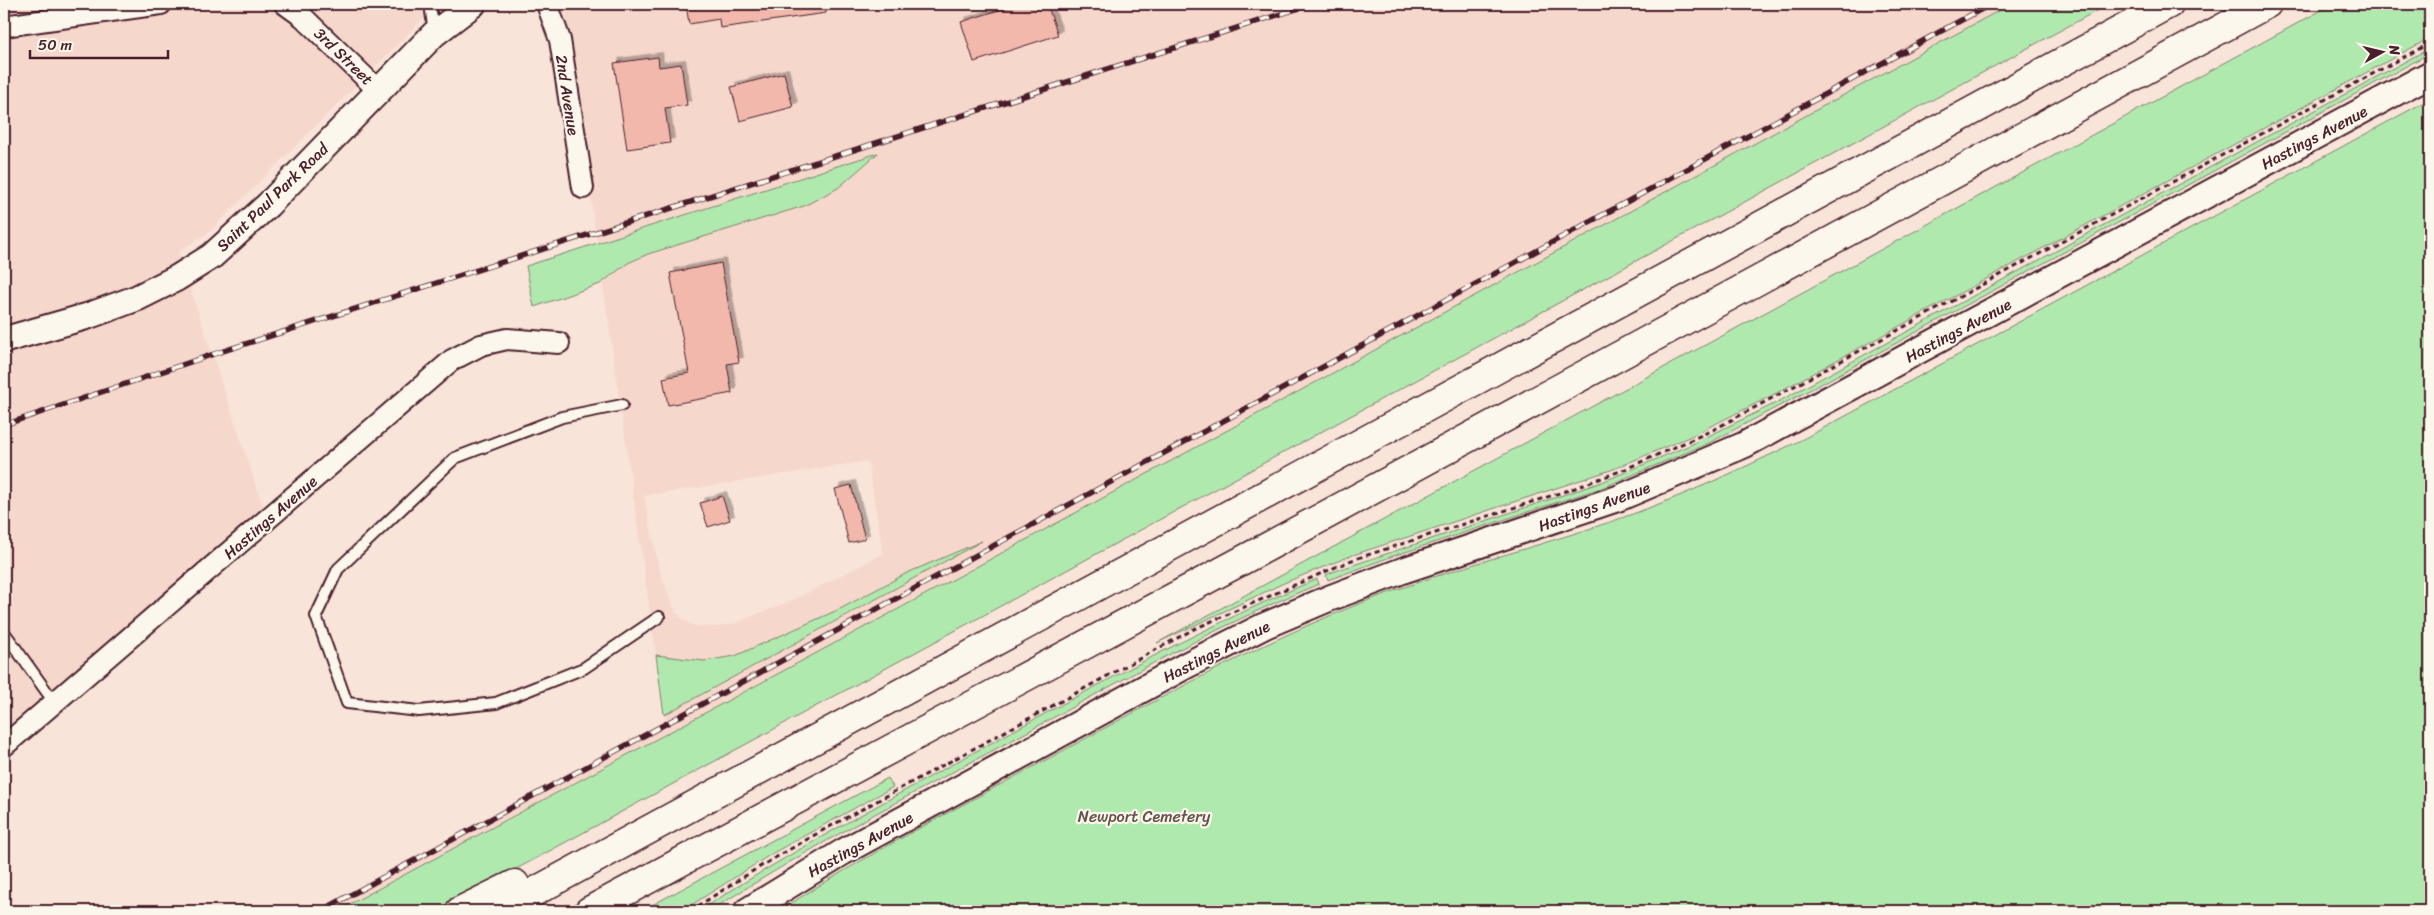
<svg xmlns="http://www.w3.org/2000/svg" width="2434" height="915" font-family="Sriracha,sans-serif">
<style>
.built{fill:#f6d7cc;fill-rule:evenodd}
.green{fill:#b0e9ad;stroke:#7d846c}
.building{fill:#f2b8ac;stroke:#4a1f2b;filter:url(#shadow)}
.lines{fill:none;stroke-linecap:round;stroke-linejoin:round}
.service-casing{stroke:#4a1f2b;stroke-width:14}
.minor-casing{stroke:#4a1f2b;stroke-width:24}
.tertiary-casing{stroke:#4a1f2b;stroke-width:29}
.motorway-casing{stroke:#4a1f2b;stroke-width:31}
.path{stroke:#4a1f2b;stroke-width:3;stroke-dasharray:5 4;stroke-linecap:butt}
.service{stroke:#fbf7ec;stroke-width:10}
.minor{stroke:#fbf7ec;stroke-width:20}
.tertiary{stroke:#fbf7ec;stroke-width:25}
.motorway{stroke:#fbf7ec;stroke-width:28}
.rail-casing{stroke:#4a1f2b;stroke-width:5.5}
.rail{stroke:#fbf7ec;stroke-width:4;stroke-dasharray:11;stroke-linecap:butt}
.labels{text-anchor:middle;stroke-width:4.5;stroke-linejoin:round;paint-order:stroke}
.street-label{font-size:16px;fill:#4a1f2b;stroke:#fbf7ec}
.park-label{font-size:16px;fill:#64524c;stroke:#fbf7ec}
</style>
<defs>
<filter id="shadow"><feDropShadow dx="4.5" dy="-4.5" stdDeviation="0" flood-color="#0004"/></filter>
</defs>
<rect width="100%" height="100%" fill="#f8e4d9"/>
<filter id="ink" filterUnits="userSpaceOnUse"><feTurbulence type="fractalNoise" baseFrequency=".02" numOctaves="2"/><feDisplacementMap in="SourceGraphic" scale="10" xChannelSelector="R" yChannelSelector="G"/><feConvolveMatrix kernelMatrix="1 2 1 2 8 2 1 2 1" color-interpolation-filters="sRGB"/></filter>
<g filter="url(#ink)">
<g class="built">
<path d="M4 4H446L421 21 210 231 178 252 263 507 4 732Z"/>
<path d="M563 4H2011L954 579 337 911H321L666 724ZM868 461 883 554 796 599 733 624 715 627 695 626 685 621 676 613 660 573 644 496Z"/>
</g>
<g class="green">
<path d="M2011 4H2109L439 911H337L954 579Z"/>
<path d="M2333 4H2430V38L1769 397 1689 437 1611 470 1353 555 1284 583 1157 643Z"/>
<path d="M2430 48V53L2361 91 1819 385 1709 443 1604 487 1393 556 1328 580 1326 575 1335 571 1602 482 1690 445 1772 405Z"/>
<path d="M2430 99V911H779C863 856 954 810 1042 762 1150 704 1255 644 1369 600 1449 569 1533 548 1613 521 1680 498 1744 468 1807 437Z"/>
<path d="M878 153 838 188 804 206 648 254 628 263 600 284 534 307 526 266Z"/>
<path d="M982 541 664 715 656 655 704 661 735 656 842 608 907 573Z"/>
<path d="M1317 579 1319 584C1218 625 1124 679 1029 731 922 789 812 845 710 911H699C783 856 872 809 960 760 1077 696 1194 631 1317 579Z"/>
<path d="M888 778 893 787 773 853 682 911H641Z"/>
</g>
<g class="building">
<path d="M686 4H825L826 13 720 28 719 19 689 24Z"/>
<path d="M1018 4H1047L1058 35 974 62 961 22Z"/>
<path d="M658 57 659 67 681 64 687 105 665 108 670 143 627 149 614 63Z"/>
<path d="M784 73 793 107 740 121 731 87Z"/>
<path d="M721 263 739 362 727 364 732 393 668 405 663 378 689 373 670 273Z"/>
<path d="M851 485 865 539 849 543 835 489Z"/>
<path d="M722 496 730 520 708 527 700 503Z"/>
</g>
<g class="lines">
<defs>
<g id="service">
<path d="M430 4 434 33"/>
<path d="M622 405 562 417 455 458 338 569 316 616 347 703 419 711 496 703 584 668 659 617"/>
<path d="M4 632 54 702"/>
</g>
<g id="minor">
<path d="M285 4 303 17 378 90"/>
<path d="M547 4 560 40 583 188"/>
<path d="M4 26 161 4"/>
<path d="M4 746 452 360 481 345 507 339 559 343"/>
</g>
<g id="tertiary">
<path d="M4 340 88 316 137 298 177 278 212 256 268 205 434 34 473 4"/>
<path d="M747 911 843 852 1187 665 1264 626 1330 598 1404 570 1619 498 1744 445 2430 74"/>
</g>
<g id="motorway">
<path d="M460 911 515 884"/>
<path d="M499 911 2169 4"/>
<path d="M589 911 1269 546 2267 4"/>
</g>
</defs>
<use href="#service" class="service-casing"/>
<use href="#minor" class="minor-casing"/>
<use href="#tertiary" class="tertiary-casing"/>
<use href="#motorway" class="motorway-casing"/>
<path class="path" d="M690 911 756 869 818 833 1194 629 1352 560 1575 488 1623 470 1713 430 2430 43"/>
<use href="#service" class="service"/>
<use href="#minor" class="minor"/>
<use href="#tertiary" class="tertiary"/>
<use href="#motorway" class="motorway"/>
<defs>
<g id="rail">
<path d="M4 425 217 353 1312 4"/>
<path d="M321 911 1991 4"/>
</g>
</defs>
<use href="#rail" class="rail-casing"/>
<use href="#rail" class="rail"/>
</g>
</g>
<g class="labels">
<g class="street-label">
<text transform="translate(344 56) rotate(44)" y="6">3rd Street</text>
<text transform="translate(568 95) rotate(81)" y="6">2nd Avenue</text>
<text transform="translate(2314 137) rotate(-28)" y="6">Hastings Avenue</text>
<text transform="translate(272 197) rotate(-44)" y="6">Saint Paul Park Road</text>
<text transform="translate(1958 330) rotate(-28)" y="6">Hastings Avenue</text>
<text transform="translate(1594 506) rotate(-20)" y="6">Hastings Avenue</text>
<text transform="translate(270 517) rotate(-41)" y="6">Hastings Avenue</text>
<text transform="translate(1216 651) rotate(-27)" y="6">Hastings Avenue</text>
<text transform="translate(860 844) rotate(-29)" y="6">Hastings Avenue</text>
</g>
<g class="park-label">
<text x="1144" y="822">Newport Cemetery</text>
</g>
</g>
<rect width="2434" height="915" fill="none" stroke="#fbf7ec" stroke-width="20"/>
<rect x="10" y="10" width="2414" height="895" fill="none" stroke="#4a1f2b" stroke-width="2" filter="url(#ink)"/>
<g transform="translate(2382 52) rotate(82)" stroke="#fbf7ec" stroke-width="4" paint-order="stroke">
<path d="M0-4L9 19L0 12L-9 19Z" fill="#4a1f2b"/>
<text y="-8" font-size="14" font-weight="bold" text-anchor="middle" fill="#4a1f2b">N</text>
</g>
<path d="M30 50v8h138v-8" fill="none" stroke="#4a1f2b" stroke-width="2.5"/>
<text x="38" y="50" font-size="15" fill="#4a1f2b" stroke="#fbf7ec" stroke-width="4" paint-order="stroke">50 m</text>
</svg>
